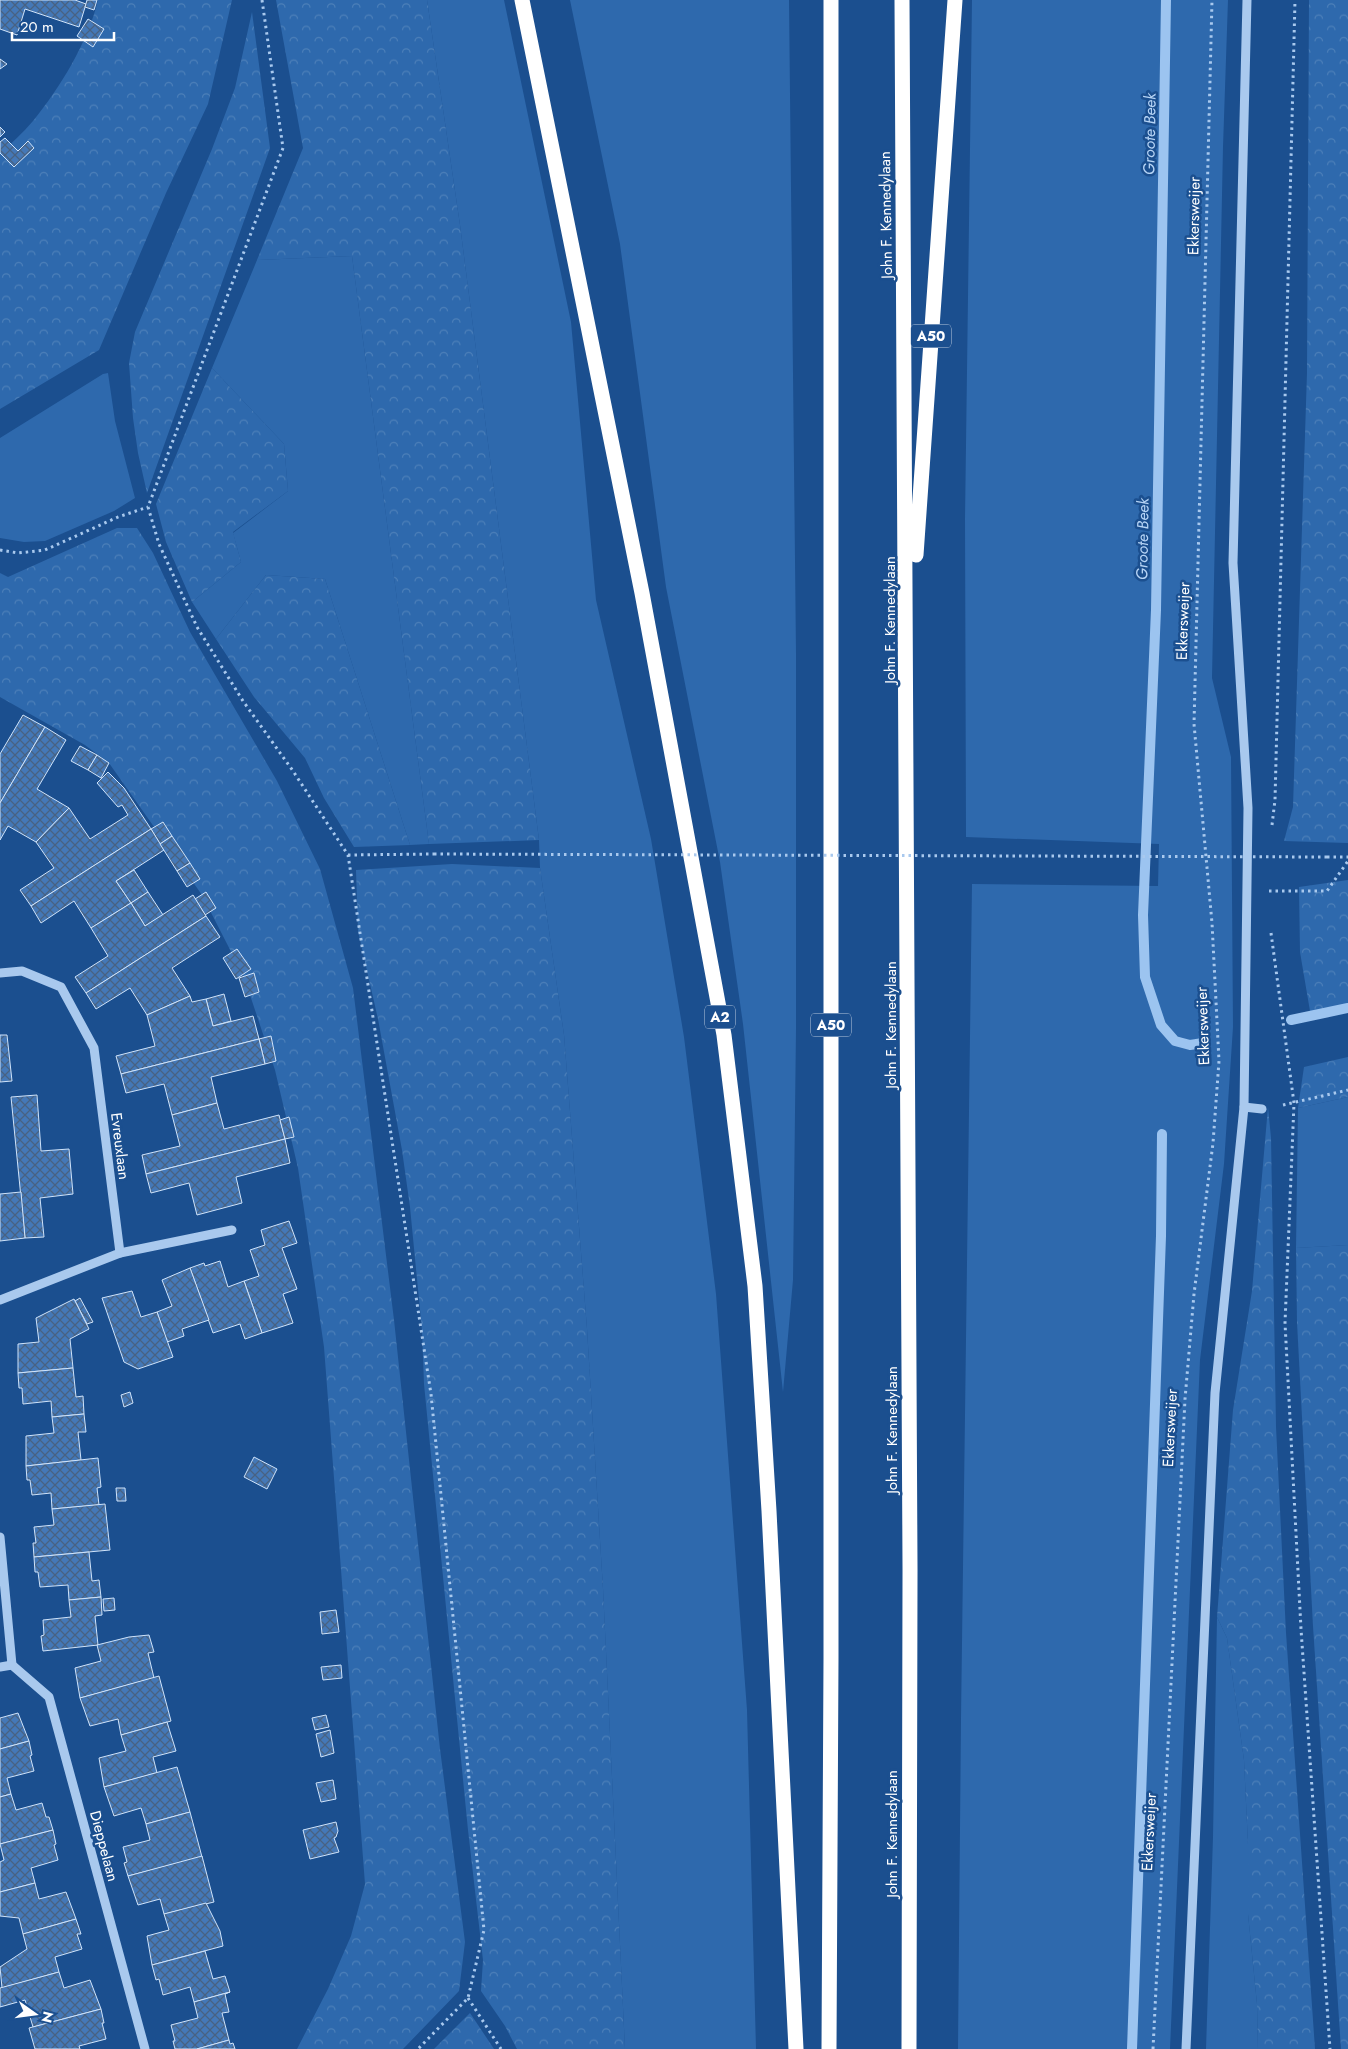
<svg xmlns="http://www.w3.org/2000/svg" width="1348" height="2049" font-family="Jost,sans-serif">
<style>
.grass{fill:#2e69ad}
.forest{fill:url(#forest-crowns)}
.lines{fill:none;stroke-linecap:round;stroke-linejoin:round}
.stream{stroke:#9cc4f0;stroke-width:10}
.building{fill:url(#building-cross-hatch);stroke:#cfe3fa}
.path{stroke:#a9c9ee;stroke-width:3;stroke-dasharray:2.5 4;stroke-linecap:butt}
.minor{stroke:#a9c9ee;stroke-width:9}
.highway{stroke:#fff;stroke-width:15}
.path-bridge{stroke:#a9c9ee;stroke-width:3;stroke-dasharray:2.5 4;stroke-linecap:butt}
.labels{text-anchor:middle;stroke-width:5;stroke-linejoin:round;paint-order:stroke}
.shield{fill:#1b4f8f;stroke:#bbcadd;stroke-width:1}
.shield-label{font-size:14px;font-weight:bold;fill:#fff}
.street-label{font-size:15px;fill:#fff;stroke:#1b4f8f}
.water-label{font-size:16px;font-style:italic;fill:#b5d3f5;stroke:#1b4f8f}
</style>
<defs>
<pattern id="forest-crowns" width="20" height="18" patternUnits="userSpaceOnUse" patternTransform="scale(1.25)"><rect width="20" height="18" fill="#2e69ad"/><path d="M2 6a3 3 0 1 1 6 0M12 15a3 3 0 1 1 6 0" fill="none" stroke="#4d80b9"/></pattern>
<pattern id="building-cross-hatch" width="8" height="8" patternUnits="userSpaceOnUse" patternTransform="scale(1.25)"><rect width="8" height="8" fill="#4478b7"/><path d="M0 0l8 8M0 8l8-8" fill="none" stroke="#486282"/></pattern>
</defs>
<rect width="100%" height="100%" fill="#1b4f8f"/>
<g class="grass">
<path d="M427 0H504L571 322 596 600 651 839 684 1037 716 1294 747 1710 756 2049H625L603 1589 587 1329 564 1035 540 868 539 840 460 225Z"/>
<path d="M570 0H789L796 653V1029L793 1280 783 1392 743 1024 720 862 666 587 620 244Z"/>
<path d="M972 0H1228L1223 147 1212 678 1231 757 1233 1027 1224 1164 1200 1360 1170 2049H958L961 1718 972 884 1158 886 1159 844 966 837 965 519Z"/>
<path d="M352 256 429 844 410 845 325 579 266 575 216 639 192 602 241 562 233 533 288 491 284 444 212 368 257 260Z"/>
<path d="M108 373 115 421 135 498 114 511 45 541 24 542 0 538V438L103 374Z"/>
<path d="M1348 1097V1245L1296 1248 1298 1108Z"/>
<path d="M1217 1617 1227 1638 1244 1760 1248 1844V1914L1257 2004 1258 2049H1206L1213 1837Z"/>
</g>
<g class="forest">
<path d="M98 0H232L208 104 166 193 99 350 0 409V154C11 143 23 133 33 121 60 88 88 42 98 0Z"/>
<path d="M276 0H427L460 225 539 840 429 844 352 256 257 260 303 148Z"/>
<path d="M1309 0H1348V843L1284 841 1293 807 1307 373Z"/>
<path d="M252 12 270 148 147 493 138 453 133 418 129 363 135 332 212 149 235 88Z"/>
<path d="M212 368 284 444 288 491 233 532 241 562 192 602 166 542 156 504Z"/>
<path d="M117 528H137L153 553 190 632 277 781 320 869 353 988 394 1320 440 1749 465 1942 459 1991 403 2049H297L328 1989 351 1936 365 1884 324 1347 298 1168 275 1070 244 977 202 895 109 763 85 745 0 697V573L8 577Z"/>
<path d="M266 575 325 579 410 845 354 847 324 798 305 758 254 697 216 639Z"/>
<path d="M452 864 540 868 564 1035 587 1329 603 1589 625 2049H517L505 2026 481 1991 483 1960 468 1830 424 1384 422 1330 410 1207 402 1150 378 1019 358 931 356 870Z"/>
<path d="M1348 880V1011L1311 1017 1300 952 1299 887Z"/>
<path d="M1348 1057V1097L1298 1108 1304 1067Z"/>
<path d="M1268 1107 1271 1138 1276 1427 1286 1633 1315 2049H1258L1257 2004 1248 1914V1844L1244 1760 1227 1638 1217 1617 1233 1410 1252 1291Z"/>
<path d="M1348 1245V2049H1341L1313 1626 1297 1322 1296 1248Z"/>
<path d="M470 2013 494 2049H434Z"/>
</g>
<g class="lines">
<g class="stream">
<path d="M1166 0 1156 610 1143 915 1145 977 1161 1025 1175 1041 1190 1045 1203 1043"/>
<path d="M1291 1020 1348 1008"/>
<path d="M1132 2049 1161 1236 1162 1134"/>
</g>
</g>
<g class="building">
<path d="M0 0H75L86 4 79 27 25 9 17 35 0 29Z"/>
<path d="M87 0H97L94 10 85 7Z"/>
<path d="M88 19 104 29 93 47 77 36Z"/>
<path d="M0 59 7 64 0 69Z"/>
<path d="M0 127 5 132 0 137Z"/>
<path d="M5 138 18 151 28 141 34 148 14 167 0 153V142Z"/>
<path d="M23 715 45 727 0 803V754Z"/>
<path d="M45 727 66 740 37 789 69 808 36 842 8 826 0 840V803Z"/>
<path d="M80 746 97 755 88 770 71 761Z"/>
<path d="M97 755 109 763 101 778 88 770Z"/>
<path d="M108 772 124 788 151 829 31 906 20 890 54 868 36 842 69 808 90 839 128 815 122 805 118 807 97 783Z"/>
<path d="M163 822 172 836 160 844 151 829Z"/>
<path d="M151 829 164 850 116 881 131 903 91 928 74 901 41 923 31 906Z"/>
<path d="M172 836 190 863 177 871 160 844Z"/>
<path d="M190 863 200 879 187 887 177 871Z"/>
<path d="M134 870 148 892 131 903 116 881Z"/>
<path d="M148 892 163 915 145 926 131 903Z"/>
<path d="M206 892 216 908 205 915 195 899Z"/>
<path d="M193 895 206 916 86 993 75 977 108 956 91 928 131 903 145 926Z"/>
<path d="M206 916 220 937 172 968 190 996 147 1015 130 988 96 1009 86 993Z"/>
<path d="M237 949 251 969 236 979 223 958Z"/>
<path d="M254 973 259 992 245 997 239 978Z"/>
<path d="M224 994 231 1021 213 1026 206 999Z"/>
<path d="M190 996 192 1002 206 999 213 1026 253 1016 259 1039 121 1074 116 1056 155 1046 147 1015Z"/>
<path d="M0 1035H7L12 1081 0 1082Z"/>
<path d="M271 1036 276 1061 265 1064 259 1039Z"/>
<path d="M259 1039 265 1064 211 1077 217 1103 172 1115 164 1084 126 1093 121 1074Z"/>
<path d="M37 1095 41 1151 69 1149 73 1194 40 1198 44 1237 25 1238 11 1097Z"/>
<path d="M217 1103 224 1129 279 1115 285 1139 146 1174 142 1155 180 1146 172 1115Z"/>
<path d="M289 1117 294 1137 285 1139 280 1120Z"/>
<path d="M285 1139 290 1163 236 1177 242 1203 197 1215 189 1183 151 1193 146 1174Z"/>
<path d="M21 1192 25 1238 0 1241V1194Z"/>
<path d="M289 1221 297 1243 282 1248 297 1289 283 1294 293 1323 262 1333 244 1281 259 1276 250 1250 265 1245 261 1230Z"/>
<path d="M220 1261 228 1287 244 1281 262 1333 245 1339 240 1324 213 1333 190 1268 204 1263 205 1266Z"/>
<path d="M190 1268 209 1320 182 1329 184 1336 167 1342 157 1312 172 1306 162 1280Z"/>
<path d="M132 1291 141 1317 157 1312 173 1357 138 1369 124 1362 102 1298Z"/>
<path d="M80 1298 93 1322 87 1324 75 1301Z"/>
<path d="M74 1299 89 1329 70 1339 73 1368 18 1373V1344L39 1342 36 1318Z"/>
<path d="M73 1368 76 1397 83 1396 84 1414 52 1417 51 1401 23 1404 22 1388H19L18 1373Z"/>
<path d="M130 1392 133 1403 124 1407 121 1395Z"/>
<path d="M84 1414 86 1432H78L81 1460 26 1466V1436L54 1433 52 1417Z"/>
<path d="M254 1457 277 1469 267 1489 244 1477Z"/>
<path d="M98 1458 101 1487 97 1488 99 1505 52 1509 51 1493 32 1495 30 1480H27L26 1466Z"/>
<path d="M116 1488H125L126 1501H117Z"/>
<path d="M105 1504 110 1550 34 1557 33 1543H36L34 1527 54 1525 52 1509Z"/>
<path d="M89 1552 92 1581 99 1580 101 1597 69 1600 68 1585 40 1587 38 1572H35L34 1557Z"/>
<path d="M101 1597 102 1615 95 1616 98 1645 43 1651 41 1636 44 1635 43 1620 71 1617 69 1600Z"/>
<path d="M114 1598 115 1610 104 1611 103 1599Z"/>
<path d="M336 1610 339 1632 322 1634 320 1612Z"/>
<path d="M149 1635 154 1652 148 1653 154 1678 80 1698 75 1668 101 1661 97 1645 129 1637Z"/>
<path d="M341 1665 342 1678 323 1680 321 1667Z"/>
<path d="M159 1676 171 1721 121 1735 118 1719 90 1726 80 1698Z"/>
<path d="M18 1713 29 1741 0 1749V1718Z"/>
<path d="M326 1715 329 1727 315 1730 312 1718Z"/>
<path d="M167 1722 176 1751 153 1757 157 1773 104 1787 99 1758 126 1751 121 1735Z"/>
<path d="M330 1730 334 1753 321 1757 316 1734Z"/>
<path d="M29 1741 32 1755 30 1756 34 1771 7 1778 11 1794 0 1797V1749Z"/>
<path d="M177 1767 190 1812 146 1824 141 1808 114 1816 104 1787Z"/>
<path d="M333 1780 336 1799 321 1802 316 1783Z"/>
<path d="M11 1794 16 1810 42 1803 46 1817H49L53 1830 0 1844V1797Z"/>
<path d="M190 1812 202 1857 128 1876 124 1863 127 1862 123 1847 150 1840 146 1824Z"/>
<path d="M336 1822 338 1831 336 1837 334 1838 339 1852 310 1859 303 1830Z"/>
<path d="M53 1830 56 1844 54 1845 58 1860 31 1868 35 1883 0 1892V1862L4 1860 0 1844Z"/>
<path d="M202 1856 214 1902 164 1914 160 1899 138 1905 128 1876Z"/>
<path d="M35 1883 39 1899 66 1892 76 1919 23 1934 19 1918 0 1916V1892Z"/>
<path d="M206 1903 220 1931 223 1946 152 1965 147 1936 169 1930 164 1914Z"/>
<path d="M76 1919 81 1934H77L82 1949 55 1957 59 1972 2 1988 0 1967 27 1949 23 1934Z"/>
<path d="M205 1951 213 1979 225 1976 230 1992 194 2002 190 1987 163 1995 159 1979 156 1980 152 1965Z"/>
<path d="M59 1972 64 1988 90 1980 101 2009 33 2027 25 2000 0 2007V1988Z"/>
<path d="M230 1992 225 1994 229 2012 222 2013 229 2040 197 2049H175L173 2041H175L171 2025 198 2018 194 2002Z"/>
<path d="M101 2009 104 2023H102L106 2039 79 2046 80 2049H35L29 2028Z"/>
<path d="M229 2040 230 2044 233 2043 235 2049H197Z"/>
</g>
<g class="lines">
<g class="path">
<path d="M262 0 283 148 148 507 159 544 197 627 243 701 293 771 348 855 431 1394 484 1930 468 1998 418 2049"/>
<path d="M0 550 18 553 45 550 118 517 148 507"/>
<path d="M1272 825 1275 800 1295 0"/>
<path d="M348 855 434 854"/>
<path d="M1327 857H1348"/>
<path d="M1269 891H1327L1348 861"/>
<path d="M1271 933 1294 1103 1285 1323 1301 1629 1330 2049"/>
<path d="M1283 1105 1348 1090"/>
<path d="M468 1998 501 2049"/>
<path d="M1153 2049 1185 1399 1194 1294 1213 1143 1219 1061 1212 923 1194 724 1212 0"/>
</g>
<g class="minor">
<path d="M0 973 22 971 61 987 94 1048 120 1253 0 1300"/>
<path d="M1244 1107 1262 1109"/>
<path d="M120 1253 232 1230"/>
<path d="M0 1537 12 1665 0 1667"/>
<path d="M12 1665 49 1697 145 2049"/>
<path d="M1186 2049 1215 1393 1244 1107 1248 808 1233 563 1247 0"/>
</g>
<g class="highway">
<path d="M522 0 642 593 724 1035 755 1286 769 1511 796 2049"/>
<path d="M902 0C908 683 912 1366 909 2049"/>
<path d="M916 555 955 0"/>
<path d="M829 2049 831 1658V0"/>
</g>
<path class="path-bridge" d="M434 854 1327 857"/>
</g>
<g class="labels">
<g class="shield">
<rect x="911" y="324.5" width="40" height="23" rx="4"/>
<rect x="705" y="1005.5" width="30" height="23" rx="4"/>
<rect x="811" y="1013.5" width="40" height="23" rx="4"/>
</g>
<g class="shield-label">
<text x="931" y="341">A50</text>
<text x="720" y="1022">A2</text>
<text x="831" y="1030">A50</text>
</g>
<g class="street-label">
<text transform="translate(886 215) rotate(-91)" y="5">John F. Kennedylaan</text>
<text transform="translate(1194 216) rotate(-89)" y="5">Ekkersweijer</text>
<text transform="translate(890 620) rotate(-90)" y="5">John F. Kennedylaan</text>
<text transform="translate(1183 621) rotate(-88)" y="5">Ekkersweijer</text>
<text transform="translate(891 1025) rotate(-90)" y="5">John F. Kennedylaan</text>
<text transform="translate(1203 1026) rotate(-92)" y="5">Ekkersweijer</text>
<text transform="translate(120 1146) rotate(83)" y="5">Evreuxlaan</text>
<text transform="translate(1170 1428) rotate(-87)" y="5">Ekkersweijer</text>
<text transform="translate(892 1430) rotate(-90)" y="5">John F. Kennedylaan</text>
<text transform="translate(1149 1832) rotate(-87)" y="5">Ekkersweijer</text>
<text transform="translate(892 1834) rotate(-90)" y="5">John F. Kennedylaan</text>
<text transform="translate(104 1846) rotate(75)" y="5">Dieppelaan</text>
</g>
<g class="water-label">
<text transform="translate(1149 134) rotate(-89)" y="6">Groote Beek</text>
<text transform="translate(1142 539) rotate(-89)" y="6">Groote Beek</text>
</g>
</g>
<g transform="translate(35 2014) rotate(104)" stroke="#1b4f8f" stroke-width="4" paint-order="stroke">
<path d="M0-4L9 19L0 12L-9 19Z" fill="#ffffff"/>
<text y="-8" font-size="14" font-weight="bold" text-anchor="middle" fill="#ffffff">N</text>
</g>
<path d="M12 32v8h102v-8" fill="none" stroke="#ffffff" stroke-width="2.5"/>
<text x="20" y="32" font-size="15" fill="#ffffff" stroke="#1b4f8f" stroke-width="4" paint-order="stroke">20 m</text>
</svg>
